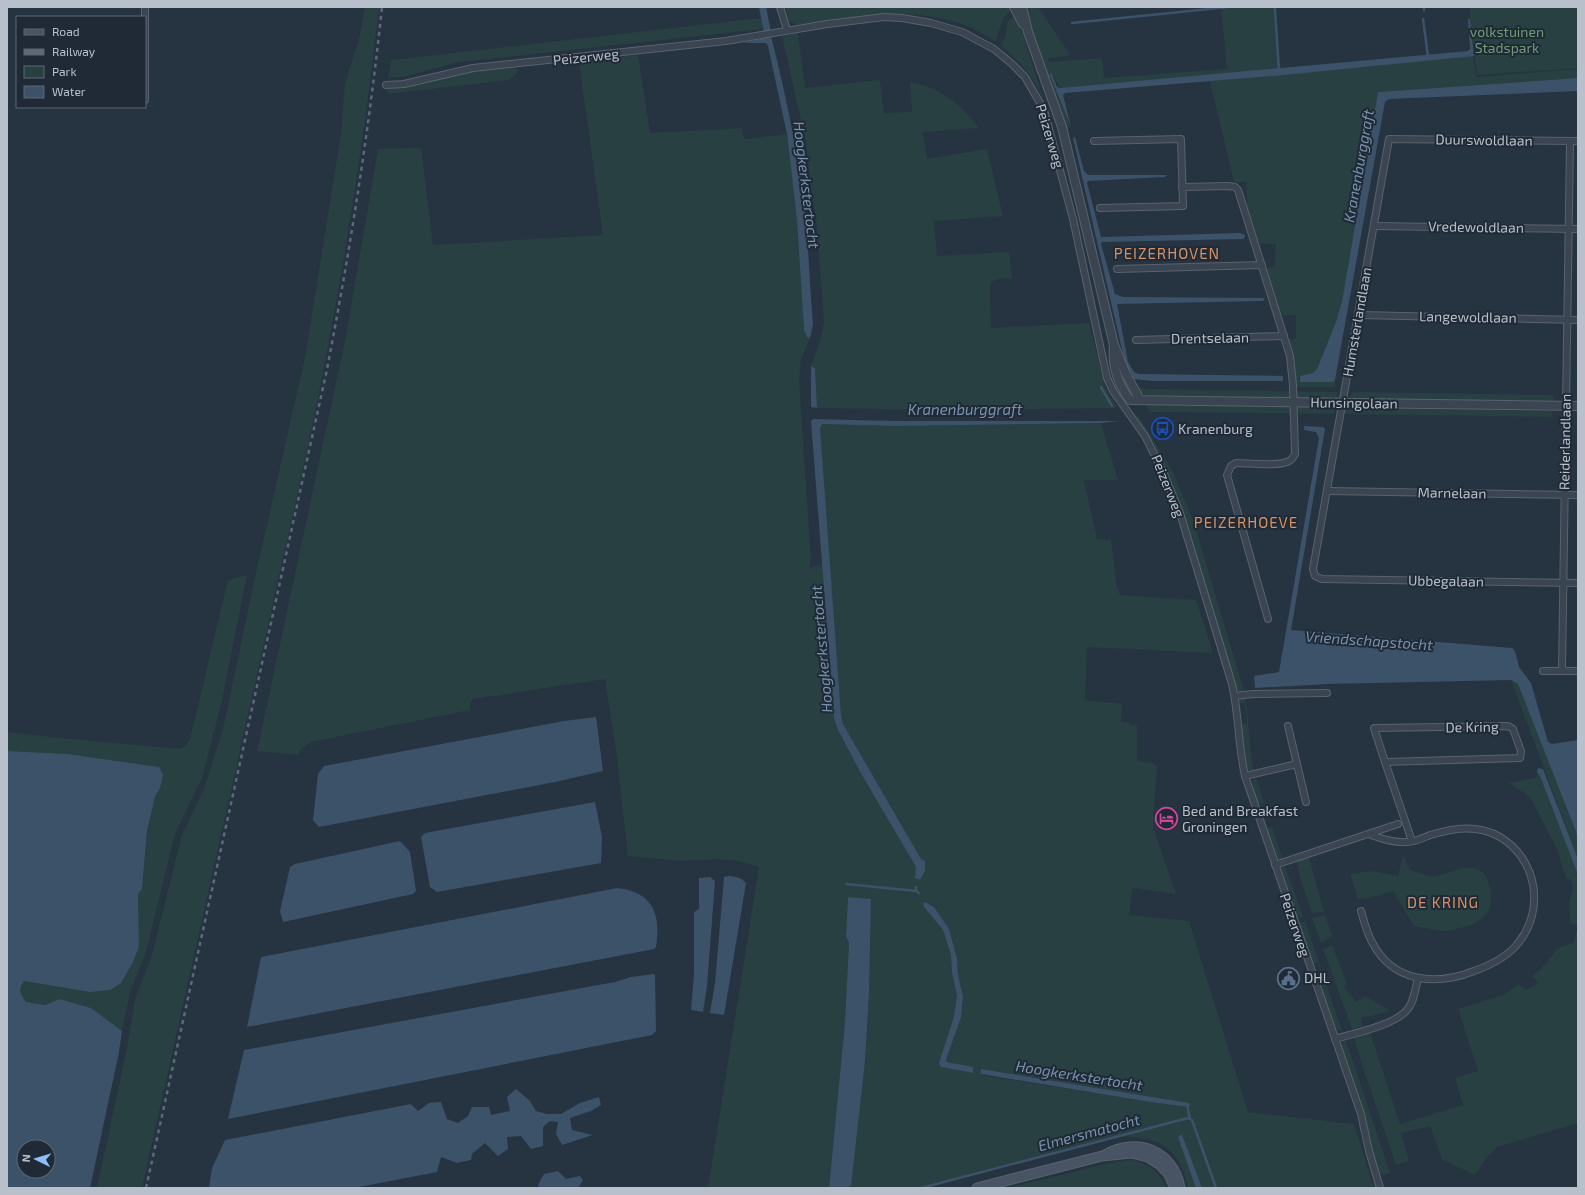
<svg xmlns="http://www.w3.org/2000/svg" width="1585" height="1195" font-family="'Exo 2',sans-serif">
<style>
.green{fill:#284042;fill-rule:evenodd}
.water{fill:#3c5269;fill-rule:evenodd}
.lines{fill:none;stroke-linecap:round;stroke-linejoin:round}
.stream{stroke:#3c5269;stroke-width:2.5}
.minor-casing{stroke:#58636e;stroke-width:8}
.tertiary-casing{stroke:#58636e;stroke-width:10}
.secondary-casing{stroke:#58636e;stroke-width:11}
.minor{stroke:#3a4551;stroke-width:6}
.tertiary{stroke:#3a4551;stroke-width:8}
.secondary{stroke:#485464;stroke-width:9}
.rail{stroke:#5d6978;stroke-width:2.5;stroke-dasharray:4 4;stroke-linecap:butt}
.labels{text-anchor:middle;stroke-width:4;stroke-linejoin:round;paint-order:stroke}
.park-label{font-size:14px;fill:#6f9c77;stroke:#1f2a36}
.street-label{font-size:14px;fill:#b7c0cb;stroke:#1f2a36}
.poi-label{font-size:14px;fill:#b7c0cb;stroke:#1f2a36;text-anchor:start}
.water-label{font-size:15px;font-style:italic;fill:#7892ad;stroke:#1f2a36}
.neighbourhood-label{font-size:15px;letter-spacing:1px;fill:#d59268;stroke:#1f2a36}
</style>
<rect width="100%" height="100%" fill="#263341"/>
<g class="green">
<path d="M365 7H379C363 153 339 298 309 442L142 1188H97L127 1048 135 999 152 955 182 835 204 789 223 729 255 577 305 358 341 134 345 83 359 39Z"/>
<path d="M785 7H1011L1012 9 1003 19 995 42C939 0 861 16 797 25L789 21Z"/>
<path d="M1030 7H1038C1049 22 1057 37 1069 52V56L1048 58 1049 62 1102 58 1104 78 1227 69 1221 7H1275L1281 69 1060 88 1051 72 1070 127 1066 128 1028 21 1026 13Z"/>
<path d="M1469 7H1578V68L1477 75Z"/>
<path d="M1016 14 1044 100C1032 76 1022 63 1001 46L1005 36 1008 21Z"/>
<path d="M761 18 763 29 459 62 403 77 388 78 391 60Z"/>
<path d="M798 33 805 88 880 80 884 113 912 112 910 82C937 86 964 105 978 128L923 132 927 159 987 149 1003 216 934 221 937 256 1009 252 1012 279C1003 278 994 277 990 285L991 328 1089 323 1106 391 1117 406 1116 408 948 410 817 408 815 368 811 366 821 338 824 322 817 225 811 188 806 143 782 36Z"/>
<path d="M638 55 650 133 742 128 744 139 787 134 797 220 804 330 810 338 801 359 799 380 811 561 809 568 822 564 834 718 844 742 857 763 863 777 916 867 917 879 919 880 925 871V861L921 859 843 724 841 715 819 428 822 424 895 426 1101 423 1118 480H1084L1097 539 1111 540 1116 582 1120 595 1196 600 1213 653 1087 647 1085 700 1122 704 1121 722H1129V725L1137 726V761L1153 763 1157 766 1153 827 1176 894 1132 888 1129 915 1189 921 1248 1112 1354 1124 1374 1188H1188C1179 1143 1155 1137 1114 1136L917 1188H843L865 1061 869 994 871 900 848 897 846 936 849 943 845 1022 829 1188H708L759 867 738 861 718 859 681 861 628 856 617 757 605 679 473 699 470 703V710L311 742 300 750 298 755 257 751 346 336 378 149 421 148 433 245 603 235 579 62ZM925 902 931 904 949 929 957 958 958 975 963 996 955 1035 946 1060V1062L973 1067 972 1073 941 1067 939 1063 954 1016 957 995 952 973 951 955 943 930 924 907ZM981 1069 1189 1103 1190 1105 1189 1107 1150 1102 981 1075Z"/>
<path d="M1473 55 1476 77 1578 69V78L1378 92 1342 301 1336 322 1317 369 1313 373 1299 377V380L1333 382 1335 380V387H1296L1293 357 1288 339H1296V315H1281L1266 268 1275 267 1276 244 1258 243 1247 205 1246 182H1234L1210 81 1385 65 1386 62Z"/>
<path d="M515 67 519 71 509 80 387 94 388 86 475 69Z"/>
<path d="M1135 387 1149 389 1338 392 1337 397 1333 399 1147 395 1140 393Z"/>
<path d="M1352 392 1553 395 1554 401 1350 398Z"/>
<path d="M1145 404 1329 407 1335 408 1334 414 1150 412Z"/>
<path d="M1345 408 1552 411 1553 417 1344 414Z"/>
<path d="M1138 415 1172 470 1193 520 1244 691 1240 692 1237 689 1173 485 1153 443 1136 417Z"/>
<path d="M247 575 221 705 202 778 175 834 146 952 130 992 122 1031 91 1008 60 999 45 1005 25 1002C20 994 19 990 23 981L89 992 139 946 138 894 142 889 147 831 155 797 160 788 159 767 68 754 7 751V732L51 737 180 749 185 746 190 739 228 580Z"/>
<path d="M1511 680 1518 684 1578 837V859Z"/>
<path d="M1245 696C1249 721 1249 746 1254 771L1249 770C1241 763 1241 735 1241 724L1247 723 1245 703H1239L1241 698Z"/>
<path d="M1537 772 1540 776 1578 875V925L1570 923 1569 903 1573 888 1571 880 1566 878 1557 849 1530 797 1509 783 1536 778Z"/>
<path d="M1256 777 1283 860 1278 859 1275 856 1266 829 1272 826 1263 803 1257 804 1251 784Z"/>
<path d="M1403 856 1410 870C1417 872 1428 877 1435 876 1453 874 1467 860 1484 873 1499 901 1491 922 1460 928 1455 929 1449 931 1444 931 1435 931 1423 927 1414 926L1393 891 1370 898 1358 899 1350 874 1372 871 1398 876Z"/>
<path d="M1309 857 1324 912 1312 913 1300 878 1297 861Z"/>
<path d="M1285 866 1303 917 1296 919 1280 870Z"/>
<path d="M1325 915 1332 936 1321 943 1312 918Z"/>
<path d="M1305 921 1342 1031 1335 1029 1319 985 1325 982 1318 962 1312 964 1298 924Z"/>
<path d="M1578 926V1123L1497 1147 1488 1156 1475 1175 1442 1159 1430 1126 1401 1133 1409 1161 1396 1165 1362 1065 1354 1037 1370 1032 1400 1124 1463 1105 1455 1078 1478 1071 1458 1009 1503 995 1519 984 1526 990 1538 983 1532 976 1541 969 1557 949 1574 942Z"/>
<path d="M1332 945 1347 984 1344 987 1356 1002 1365 996 1391 1011 1361 1018 1363 1026 1352 1029 1323 949Z"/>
<path d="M1345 1040 1355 1067 1390 1173 1383 1175 1378 1173 1340 1044Z"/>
<path d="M1131 1160C1149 1163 1159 1171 1166 1188H1008L1105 1164Z"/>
</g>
<g class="water">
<path d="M759 7H766L771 32 764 33Z"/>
<path d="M1468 19H1470L1474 56 1284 75 1065 93 1063 95 1071 127 1050 75 1051 72 1057 87 1060 88 1468 51 1470 49Z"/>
<path d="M770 37 772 40C787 100 800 162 806 223 809 257 810 290 813 324L810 338 807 337 804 330 797 220 787 134 768 46 766 43H743Z"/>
<path d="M1578 78V91L1389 99 1385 102 1335 380 1333 382H1300V376L1313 373 1317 369 1336 322 1342 301 1378 92Z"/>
<path d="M1075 137 1084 171 1088 175H1167L1165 177 1088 181 1087 183 1101 237 1240 233 1245 235 1244 239 1102 242 1101 244 1115 294 1123 297 1265 298 1263 301 1117 304 1128 362 1134 372 1139 374 1283 376V381H1152L1134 379 1124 358 1073 138Z"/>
<path d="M811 366 815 368 817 408 811 407Z"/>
<path d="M813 419 896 421H1119L1101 423 895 426 822 424 820 428 841 715 843 724 921 859 925 861V871L920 880 915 878 916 867 863 777 838 730 834 718 811 421Z"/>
<path d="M1304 426 1323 427 1325 429 1291 630 1512 648 1515 651 1519 667 1531 683 1548 742 1552 744 1578 740V837L1518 684 1511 680 1328 684 1255 688 1254 676 1279 672 1319 438 1316 432 1304 430Z"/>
<path d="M596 717 603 771 555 782 319 827 313 820 318 774 324 766 564 721Z"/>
<path d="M7 751 68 754 159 767 163 775 160 788 155 797 147 831 142 889 138 894 139 946 133 962 121 983 110 990 89 992 24 981C18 990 20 994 26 1002L45 1005 60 999 91 1008 122 1031 119 1052 90 1188H7ZM24 1147H48V1171H24Z"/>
<path d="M1538 768 1543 769 1578 859V875L1540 776 1537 772Z"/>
<path d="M595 802 602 837 601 863 437 892 430 887 421 837 425 833Z"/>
<path d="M400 841 410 852 416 891 413 894 283 922 280 911 290 867 295 864Z"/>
<path d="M729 876C736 877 741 877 746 883L724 1015 710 1013 715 983 724 877Z"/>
<path d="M710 877 715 881 707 986 703 1012 691 1010 694 974V912L699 909V878Z"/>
<path d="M617 888C653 892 661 914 656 947L654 949 247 1027 261 957Z"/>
<path d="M848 897 871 899 869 994 865 1061 851 1186 843 1188H829L845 1022 849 943 846 936Z"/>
<path d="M925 902 934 907 949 929 957 958 958 975 963 996 961 1017 946 1060 947 1062 973 1067V1073L941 1067 939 1063 954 1016 957 995 952 973 951 955 943 930 924 907 923 904Z"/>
<path d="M654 974 655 976 656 1031 652 1035 228 1119 244 1050 615 982 631 977Z"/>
<path d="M981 1069 1189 1103 1190 1105 1189 1107 1150 1102 981 1074Z"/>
<path d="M516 1089 530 1101 536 1111 547 1114H561L580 1103 599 1097 601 1105 591 1111 570 1118 572 1130 593 1135 562 1145 556 1134 558 1122 550 1121 543 1127V1146L531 1149 521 1136 507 1137 508 1149 498 1156 485 1143 472 1154 471 1160 457 1163 441 1157 437 1172 354 1188H209L212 1168 225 1140 411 1104 418 1111 429 1103 441 1102 447 1119 458 1123 468 1116 472 1107H489L491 1115 510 1111 507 1097Z"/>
<path d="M1180 1135H1182L1202 1188H1196L1178 1137Z"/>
<path d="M558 1171 566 1179 580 1176 583 1180 578 1188H539L538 1185 544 1174Z"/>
</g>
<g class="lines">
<g class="stream">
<path d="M1424 7V10"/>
<path d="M1275 9 1279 72"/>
<path d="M1423 19 1428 56"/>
<path d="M1072 23 1229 7"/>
<path d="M1101 387 1112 406"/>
<path d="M846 884 916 891"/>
<path d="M916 887V891L919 893"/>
<path d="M1187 1104 1190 1119"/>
<path d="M921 1188 1188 1118 1192 1120 1216 1188"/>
</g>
<defs>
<g id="minor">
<path d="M780 7 787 30"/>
<path d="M386 85 404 84 473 68 726 41 827 24 884 17 902 18 931 23 962 32 994 49 1011 63 1025 77 1044 110 1073 219 1107 378 1113 391 1145 436 1164 474 1180 513 1232 684C1239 714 1238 745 1245 776L1361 1114 1369 1151 1380 1188"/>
<path d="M145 100V7"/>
<path d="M1094 141 1181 139 1183 206 1100 208"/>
<path d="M1578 141 1389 139 1313 569 1315 576 1322 579 1578 583"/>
<path d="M1182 187 1228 186 1235 187 1238 190 1290 356 1293 385 1295 454C1293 457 1292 460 1289 461 1279 467 1249 463 1236 463L1231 466 1227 475 1268 619"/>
<path d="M1374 226 1578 229"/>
<path d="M1117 269 1262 265"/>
<path d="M1359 315 1578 320"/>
<path d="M1136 340 1284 336"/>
<path d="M1327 491 1578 495"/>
<path d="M1543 671H1578"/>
<path d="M1562 671 1570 141"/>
<path d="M1235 696 1253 694 1327 693"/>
<path d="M1288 726 1306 802"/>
<path d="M1508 726 1513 729 1521 751 1520 758 1385 762 1374 728Z"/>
<path d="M1385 762 1412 841"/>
<path d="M1245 776 1297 764"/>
<path d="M1275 865 1398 824"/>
<path d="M1361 911C1364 922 1367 933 1372 942 1393 983 1436 986 1474 971 1491 965 1508 957 1519 942 1545 909 1537 859 1500 837 1477 824 1454 828 1430 835 1423 838 1415 842 1407 842 1394 843 1381 839 1369 834"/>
<path d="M1335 1039C1355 1033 1392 1026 1406 1011 1414 1004 1415 989 1418 979"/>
</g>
<g id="tertiary">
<path d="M1014 7 1023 24"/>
<path d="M1022 7 1028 32 1062 127 1114 345 1126 374 1140 400"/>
<path d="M1114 345C1112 366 1117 383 1130 400L1578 406"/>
</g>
<g id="secondary">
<path d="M1105 1155C1137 1136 1174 1151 1180 1188"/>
<path d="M977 1188 1102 1156 1131 1153 1148 1157 1159 1164 1168 1173 1175 1188"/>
</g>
</defs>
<use href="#minor" class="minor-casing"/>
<use href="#tertiary" class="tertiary-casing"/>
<use href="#secondary" class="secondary-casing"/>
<use href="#minor" class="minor"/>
<use href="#tertiary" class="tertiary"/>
<use href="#secondary" class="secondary"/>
<path class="rail" d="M146 1188 326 374C350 252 369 130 382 7"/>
</g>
<defs>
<symbol id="bus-ring" viewBox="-11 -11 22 22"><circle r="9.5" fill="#1f2a36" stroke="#1a4fb4" stroke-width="1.5"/><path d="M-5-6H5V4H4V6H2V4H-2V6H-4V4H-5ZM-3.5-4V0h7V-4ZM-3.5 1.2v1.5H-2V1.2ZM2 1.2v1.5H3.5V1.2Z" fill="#1a4fb4"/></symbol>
<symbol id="hotel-ring" viewBox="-11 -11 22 22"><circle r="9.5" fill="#1f2a36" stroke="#d1479c" stroke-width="1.5"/><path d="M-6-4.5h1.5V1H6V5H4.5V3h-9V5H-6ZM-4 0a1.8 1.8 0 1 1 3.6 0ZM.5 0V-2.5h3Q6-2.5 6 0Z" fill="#d1479c"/></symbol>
<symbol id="civic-ring" viewBox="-11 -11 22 22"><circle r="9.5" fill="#1f2a36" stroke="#5c6f8a" stroke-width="1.5"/><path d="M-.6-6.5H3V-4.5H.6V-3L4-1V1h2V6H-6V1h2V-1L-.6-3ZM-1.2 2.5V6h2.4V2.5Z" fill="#5c6f8a"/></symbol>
</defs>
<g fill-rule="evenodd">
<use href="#bus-ring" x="1150" y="416" width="25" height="25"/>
<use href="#hotel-ring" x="1154" y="806" width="25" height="25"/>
<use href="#civic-ring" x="1276" y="966" width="25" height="25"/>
</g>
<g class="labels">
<g class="park-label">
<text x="1507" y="37">volkstuinen<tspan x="1507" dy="16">Stadspark</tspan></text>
</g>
<g class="street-label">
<text transform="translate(586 57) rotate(-6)" y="5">Peizerweg</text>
<text transform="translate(1050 136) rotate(73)" y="5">Peizerweg</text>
<text transform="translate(1484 140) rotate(1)" y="5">Duurswoldlaan</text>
<text transform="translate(1476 227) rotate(1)" y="5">Vredewoldlaan</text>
<text transform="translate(1468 317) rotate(1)" y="5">Langewoldlaan</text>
<text transform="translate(1357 322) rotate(-80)" y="5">Humsterlandlaan</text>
<text transform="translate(1210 338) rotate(-1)" y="5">Drentselaan</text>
<text transform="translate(1354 403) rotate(1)" y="5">Hunsingolaan</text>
<text transform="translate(1565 442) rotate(-89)" y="5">Reiderlandlaan</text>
<text transform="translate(1168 486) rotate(68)" y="5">Peizerweg</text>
<text transform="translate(1452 493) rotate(1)" y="5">Marnelaan</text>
<text transform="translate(1446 581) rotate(1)" y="5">Ubbegalaan</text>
<text transform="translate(1472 727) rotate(-1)" y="5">De Kring</text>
<text transform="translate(1295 925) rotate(71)" y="5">Peizerweg</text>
</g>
<g class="poi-label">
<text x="1178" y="434">Kranenburg</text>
<text x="1182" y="816">Bed and Breakfast<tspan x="1182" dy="16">Groningen</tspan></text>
<text x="1304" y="983">DHL</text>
</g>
<g class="water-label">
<text transform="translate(1359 166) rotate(-80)" y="5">Kranenburggraft</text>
<text transform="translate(806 185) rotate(83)" y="5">Hoogkerkstertocht</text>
<text x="965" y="415">Kranenburggraft</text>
<text transform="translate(1369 641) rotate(4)" y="5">Vriendschapstocht</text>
<text transform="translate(822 649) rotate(-95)" y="5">Hoogkerkstertocht</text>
<text transform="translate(1079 1076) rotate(9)" y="5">Hoogkerkstertocht</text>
<text transform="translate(1089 1133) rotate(-15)" y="5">Elmersmatocht</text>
</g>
<g class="neighbourhood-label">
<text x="1167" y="259">PEIZERHOVEN</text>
<text x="1246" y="528">PEIZERHOEVE</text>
<text x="1443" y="908">DE KRING</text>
</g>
</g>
<rect width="1585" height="1195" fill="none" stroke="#b7c0cb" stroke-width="16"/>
<rect x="16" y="16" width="130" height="92" fill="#1f2a36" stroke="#5c6672"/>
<rect x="24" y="29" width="20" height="6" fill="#485464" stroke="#5c6672"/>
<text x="52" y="36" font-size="12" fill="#b7c0cb">Road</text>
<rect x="24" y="49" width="20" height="6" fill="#5d6978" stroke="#5c6672"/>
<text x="52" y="56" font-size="12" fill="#b7c0cb">Railway</text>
<rect x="24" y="66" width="20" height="12" fill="#284042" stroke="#5c6672"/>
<text x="52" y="76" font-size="12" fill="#b7c0cb">Park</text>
<rect x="24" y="86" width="20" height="12" fill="#3c5269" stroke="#5c6672"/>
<text x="52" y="96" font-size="12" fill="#b7c0cb">Water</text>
<g transform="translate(36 1159) rotate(275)"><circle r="19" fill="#1f2a36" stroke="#5c6672"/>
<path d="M0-3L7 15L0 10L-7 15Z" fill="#90bdf7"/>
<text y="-6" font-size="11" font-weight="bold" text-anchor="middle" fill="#b7c0cb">N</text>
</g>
</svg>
